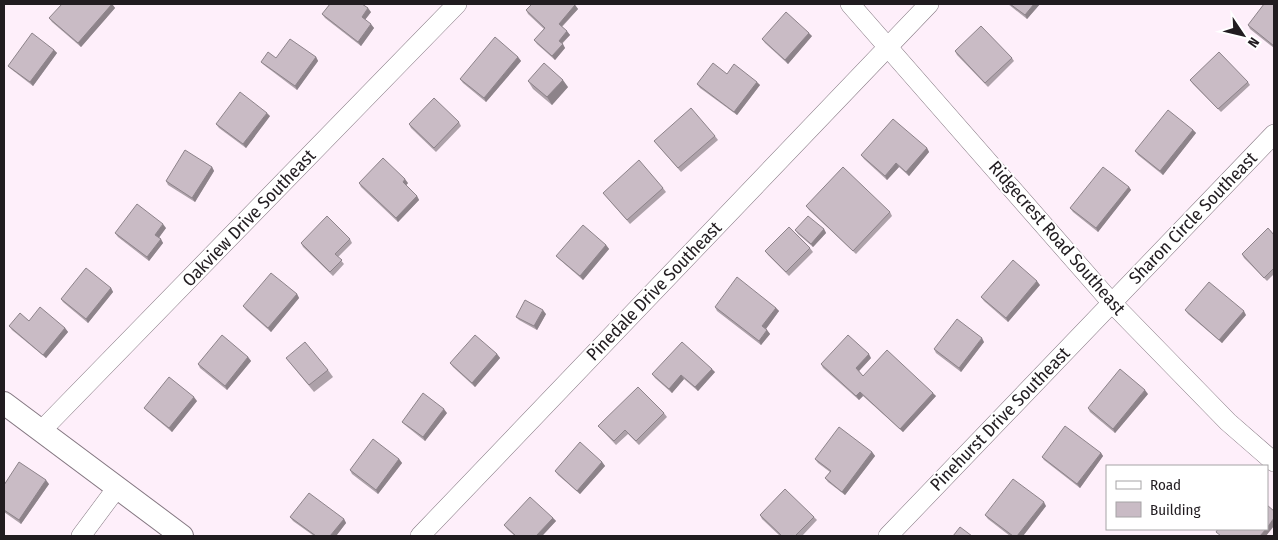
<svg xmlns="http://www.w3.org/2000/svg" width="1278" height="540" font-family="'Fira Sans Condensed',sans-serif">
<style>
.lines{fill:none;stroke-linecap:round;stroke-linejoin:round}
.minor-casing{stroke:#857882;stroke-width:20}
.tertiary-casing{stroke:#857882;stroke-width:24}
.minor{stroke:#fff;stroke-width:19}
.tertiary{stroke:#fff;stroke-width:22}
.wall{fill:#ada1a9}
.shaded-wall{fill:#8d838a}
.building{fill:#c9bbc5;stroke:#8d838a}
.labels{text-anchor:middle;stroke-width:4;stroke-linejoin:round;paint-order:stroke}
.street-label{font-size:18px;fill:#211c20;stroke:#fff}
</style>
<rect width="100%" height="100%" fill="#feeffa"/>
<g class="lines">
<defs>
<g id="minor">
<path d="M850 4 1111 302 1228 422 1274 462"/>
<path d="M41 431 457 4"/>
<path d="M81 536 116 489"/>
<path d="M420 536 929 4"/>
<path d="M888 536 1274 134"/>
</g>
<path id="tertiary" d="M4 403 182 536"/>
</defs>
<use href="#minor" class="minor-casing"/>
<use href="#tertiary" class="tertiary-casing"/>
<use href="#minor" class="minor"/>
<use href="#tertiary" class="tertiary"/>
</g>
<g class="wall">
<path d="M112 4 115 8 81 47 52 22 49 18Z"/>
<path d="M1008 4H1040L1027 19Z"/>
<path d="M1274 4V48L1250 29 1248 25Z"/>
<path d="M575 5 578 9 562 27 570 35 562 44 565 48 555 60 537 44 534 40 544 29 528 14 526 10Z"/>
<path d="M371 12 365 20 374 28 361 46 325 18 322 14Z"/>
<path d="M812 36 788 64 765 43 762 39Z"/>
<path d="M54 50 57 53 33 86 11 69 8 66Z"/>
<path d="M955 51 1012 58 1014 61 988 87 957 55Z"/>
<path d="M316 57 318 61 297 90 264 65 261 62 276 58Z"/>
<path d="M518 57 521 61 486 102 463 83 460 79Z"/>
<path d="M727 74 760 85 737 115 700 88 697 84Z"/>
<path d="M1190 80 1248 82 1250 85 1221 112 1193 84Z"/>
<path d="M528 81 568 87 552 105 533 89Z"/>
<path d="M270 116 246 148 219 128 216 124Z"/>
<path d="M459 122 461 126 436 152 411 128 409 124Z"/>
<path d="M1193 130 1196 133 1163 175 1138 155 1135 151Z"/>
<path d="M715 136 718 140 681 172 654 141Z"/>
<path d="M927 148 929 152 909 176 899 167 887 180 864 159 861 155Z"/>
<path d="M212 167 214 171 195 202 168 185 166 181Z"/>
<path d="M359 183H408L406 186 417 196 419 200 398 222 361 187Z"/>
<path d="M1129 187 1131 190 1098 232 1073 212 1070 208Z"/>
<path d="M663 188 666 192 630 224 603 193Z"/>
<path d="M806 206 890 212 892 216 856 254 809 210Z"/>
<path d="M166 228 159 237 163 243 149 261 118 237 115 233Z"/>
<path d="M824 229 826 233 813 247 798 234 795 230Z"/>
<path d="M1274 235V274L1267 281 1244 258 1242 254Z"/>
<path d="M350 239 352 243 338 257 344 264 333 276 303 247 301 243Z"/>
<path d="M606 245 609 249 583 280 559 259 556 256Z"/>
<path d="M810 248 813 252 789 276 768 255 765 251Z"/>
<path d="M1040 285 1008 322 984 301 981 297Z"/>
<path d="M111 288 113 292 88 323 63 302 61 299Z"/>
<path d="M297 294 299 298 271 332 246 310 243 306Z"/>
<path d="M715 307 776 308 779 311 766 329 770 334 761 345 717 311Z"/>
<path d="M1185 310 1246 315 1222 343 1188 314Z"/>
<path d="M546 314 537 330 519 320 516 317Z"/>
<path d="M29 321 65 328 68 332 46 358 12 330 9 326Z"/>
<path d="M984 342 961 372 936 353 934 349Z"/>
<path d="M497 354 500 358 475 387 453 367 450 363Z"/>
<path d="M248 357 251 361 227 390 200 368 198 364Z"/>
<path d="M286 358 328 370 333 377 314 392Z"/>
<path d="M871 358 859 371 863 376 936 396 903 432 863 396 859 400 823 368 821 364Z"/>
<path d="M715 372 698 391 684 379 672 393 655 378 652 374Z"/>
<path d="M1148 394 1115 433 1090 412 1088 408Z"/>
<path d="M197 401 172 432 147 411 144 408Z"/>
<path d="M447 413 425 441 405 425 402 422Z"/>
<path d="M664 413 667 417 639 445 628 434 616 445 601 429 598 426Z"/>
<path d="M872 452 875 456 845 495 828 482 825 478 830 472 818 463 815 459Z"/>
<path d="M1101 453 1103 456 1080 488 1044 460 1042 457Z"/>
<path d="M399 459 402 463 378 494 352 474 350 470Z"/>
<path d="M602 462 605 466 580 494 558 475 555 471Z"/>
<path d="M49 484 21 524 4 512V485Z"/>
<path d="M1046 506 1023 536H1010L988 519 985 515Z"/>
<path d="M760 515 814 517 817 520 802 536H780L762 519Z"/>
<path d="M290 517 344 519 346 523 336 536H314L293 521Z"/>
<path d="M553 518 556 521 542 536H515L507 529 504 525Z"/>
</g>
<g class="shaded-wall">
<path d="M112 4 115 8 81 47 78 43Z"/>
<path d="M1034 4H1040L1027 19 1025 15Z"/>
<path d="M575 5 578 9 561 27 559 24Z"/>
<path d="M368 8 371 12 364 21 362 17Z"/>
<path d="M371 24 374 28 361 46 358 42Z"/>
<path d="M567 31 570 35 561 44 559 41Z"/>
<path d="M809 33 812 36 788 64 785 60Z"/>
<path d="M563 44 565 48 555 60 552 56Z"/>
<path d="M54 50 57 53 33 86 30 82Z"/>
<path d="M316 57 318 61 297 90 295 86Z"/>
<path d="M518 57 521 61 486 102 484 98Z"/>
<path d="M563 80 568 87 552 105 547 97Z"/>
<path d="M757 82 760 85 737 115 734 112Z"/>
<path d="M267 113 270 116 246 148 243 144Z"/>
<path d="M1193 130 1196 133 1163 175 1160 171Z"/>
<path d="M927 148 929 152 909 176 906 172Z"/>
<path d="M896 163 899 167 887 180 885 176Z"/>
<path d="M212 167 214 171 195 202 192 198Z"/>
<path d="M405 179 408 183 405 186 403 182Z"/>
<path d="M1129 187 1131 190 1098 232 1096 228Z"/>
<path d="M417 196 419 200 398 222 396 218Z"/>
<path d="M163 224 166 228 158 239 155 235Z"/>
<path d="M824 229 826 233 813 247 811 244Z"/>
<path d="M161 239 163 243 149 261 147 257Z"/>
<path d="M606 245 609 249 583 280 580 276Z"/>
<path d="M1037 281 1040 285 1008 322 1006 318Z"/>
<path d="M111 288 113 292 88 323 86 319Z"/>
<path d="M297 294 299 298 271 332 268 328Z"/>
<path d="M776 308 779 311 765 330 762 326Z"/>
<path d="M543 310 546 314 537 330 534 326Z"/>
<path d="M1244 311 1246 315 1222 343 1219 340Z"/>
<path d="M65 328 68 332 46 358 43 355Z"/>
<path d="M767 330 770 334 761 345 759 341Z"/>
<path d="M982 338 984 342 961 372 959 368Z"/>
<path d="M497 354 500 358 475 387 472 383Z"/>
<path d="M869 354 871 358 858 372 856 368Z"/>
<path d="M248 357 251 361 227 390 225 386Z"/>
<path d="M712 369 715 372 698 391 695 387Z"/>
<path d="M681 375 684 379 672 393 669 389Z"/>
<path d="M1145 390 1148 394 1115 433 1113 429Z"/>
<path d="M860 392 863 396 859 400 856 396Z"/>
<path d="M933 393 936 396 903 432 900 429Z"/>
<path d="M194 397 197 401 172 432 169 428Z"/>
<path d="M444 409 447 413 425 441 423 437Z"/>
<path d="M872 452 875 456 845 495 842 492Z"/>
<path d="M1101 453 1103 456 1080 488 1077 484Z"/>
<path d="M399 459 402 463 378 494 376 490Z"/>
<path d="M602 462 605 466 580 494 577 491Z"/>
<path d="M46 480 49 484 21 524 19 520Z"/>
<path d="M1044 502 1046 506 1023 536H1017Z"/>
<path d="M553 518 556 521 542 536H536Z"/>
<path d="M1274 518V526L1266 536H1260Z"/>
<path d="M344 519 346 523 336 536H330Z"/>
</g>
<g class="building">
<path d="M62 4H112L78 43 49 18Z"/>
<path d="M330 4H362L368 8 362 17 371 24 358 42 322 14Z"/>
<path d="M532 4H573L575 5 559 24 567 31 559 41 563 44 552 56 534 40 545 28 526 10Z"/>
<path d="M1010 4H1034L1025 15Z"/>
<path d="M1264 4H1274V46L1248 25Z"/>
<path d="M786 12 809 33 785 60 762 39Z"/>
<path d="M981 26 1012 58 985 83 955 51Z"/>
<path d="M32 33 54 50 30 82 8 66Z"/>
<path d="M495 37 518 57 484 98 460 79Z"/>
<path d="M290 39 316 57 295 86 261 62 268 52 276 58Z"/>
<path d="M1219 52 1248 82 1218 109 1190 80Z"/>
<path d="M544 63 563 80 547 97 528 81Z"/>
<path d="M713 63 727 74 734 64 757 82 734 112 697 84Z"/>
<path d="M240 92 267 113 243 144 216 124Z"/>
<path d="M434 98 459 122 434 148 409 124Z"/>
<path d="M691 108 715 136 678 168 654 141Z"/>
<path d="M1168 110 1193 130 1160 171 1135 151Z"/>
<path d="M893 119 927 148 906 172 896 163 885 176 861 155Z"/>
<path d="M185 150 212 167 192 198 166 181Z"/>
<path d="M383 158 405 179 403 182 417 196 396 218 359 183Z"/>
<path d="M639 160 663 188 627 220 603 193Z"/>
<path d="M843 167 890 212 853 251 806 206Z"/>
<path d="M1103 167 1129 187 1096 228 1070 208Z"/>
<path d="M137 204 163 224 155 235 161 239 147 257 115 233Z"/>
<path d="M327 216 350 239 335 254 342 260 330 272 301 243Z"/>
<path d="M808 216 824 229 811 244 795 230Z"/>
<path d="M583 225 606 245 580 276 556 256Z"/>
<path d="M789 227 810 248 786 272 765 251Z"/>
<path d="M1268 228 1274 235V268L1264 278 1242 254Z"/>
<path d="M1013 260 1037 281 1006 318 981 297Z"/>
<path d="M86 268 111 288 86 319 61 299Z"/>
<path d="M271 273 297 294 268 328 243 306Z"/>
<path d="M737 277 776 308 762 326 767 330 759 341 715 307Z"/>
<path d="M1209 282 1244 311 1219 340 1185 310Z"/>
<path d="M525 300 543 310 534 326 516 317Z"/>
<path d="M40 307 65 328 43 355 9 326 20 313 29 321Z"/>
<path d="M957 319 982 338 959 368 934 349Z"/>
<path d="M222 335 248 357 225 386 198 364Z"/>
<path d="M475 335 497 354 472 383 450 363Z"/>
<path d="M848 335 869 354 856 368 863 376 887 350 933 393 900 429 860 392 856 396 821 364Z"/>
<path d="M305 342 328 370 309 385 286 358Z"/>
<path d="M682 342 712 369 695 387 681 375 669 389 652 374Z"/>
<path d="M1120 369 1145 390 1113 429 1088 408Z"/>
<path d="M169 377 194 397 169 428 144 408Z"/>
<path d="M638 387 664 413 636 441 625 430 614 441 598 426Z"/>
<path d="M423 393 444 409 423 437 402 422Z"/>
<path d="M1065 426 1101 453 1077 484 1042 457Z"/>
<path d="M839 427 872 452 842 492 825 478 831 471 815 459Z"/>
<path d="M373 439 399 459 376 490 350 470Z"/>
<path d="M580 442 602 462 577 491 555 471Z"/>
<path d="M19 462 46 480 19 520 4 510V485Z"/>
<path d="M1013 479 1044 502 1017 536H1013L985 515Z"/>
<path d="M785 489 814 517 795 536H782L760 515Z"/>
<path d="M309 493 344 519 330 536H316L290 517Z"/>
<path d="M530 497 553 518 536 536H516L504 525Z"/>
<path d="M1267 505 1274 511V518L1267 528Z"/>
<path d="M960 527 972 536H953Z"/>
<path d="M1218 529H1266L1260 536H1221L1216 532Z"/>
</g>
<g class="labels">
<g class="street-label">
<text transform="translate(249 218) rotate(-46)" y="6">Oakview Drive Southeast</text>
<text transform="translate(1193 218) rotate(-46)" y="6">Sharon Circle Southeast</text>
<text transform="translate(1057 238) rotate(49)" y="6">Ridgecrest Road Southeast</text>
<text transform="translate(654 291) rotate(-46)" y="6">Pinedale Drive Southeast</text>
<text transform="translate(1000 419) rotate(-46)" y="6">Pinehurst Drive Southeast</text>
</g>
</g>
<rect width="1278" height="540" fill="none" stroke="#211c20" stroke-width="10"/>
<rect x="1106" y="465" width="162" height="65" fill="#ffffff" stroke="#a6a4a6"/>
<rect x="1116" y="481" width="25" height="8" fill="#ffffff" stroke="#a6a4a6"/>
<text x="1150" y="490" font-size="15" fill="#211c20">Road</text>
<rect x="1116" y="502" width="25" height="15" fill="#c9bbc5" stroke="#a6a4a6"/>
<text x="1150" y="515" font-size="15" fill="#211c20">Building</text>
<g transform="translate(1243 35) rotate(125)" stroke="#ffffff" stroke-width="4" paint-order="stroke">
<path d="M0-4L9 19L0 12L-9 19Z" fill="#211c20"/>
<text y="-8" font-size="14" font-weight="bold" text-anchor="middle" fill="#211c20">N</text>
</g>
</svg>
